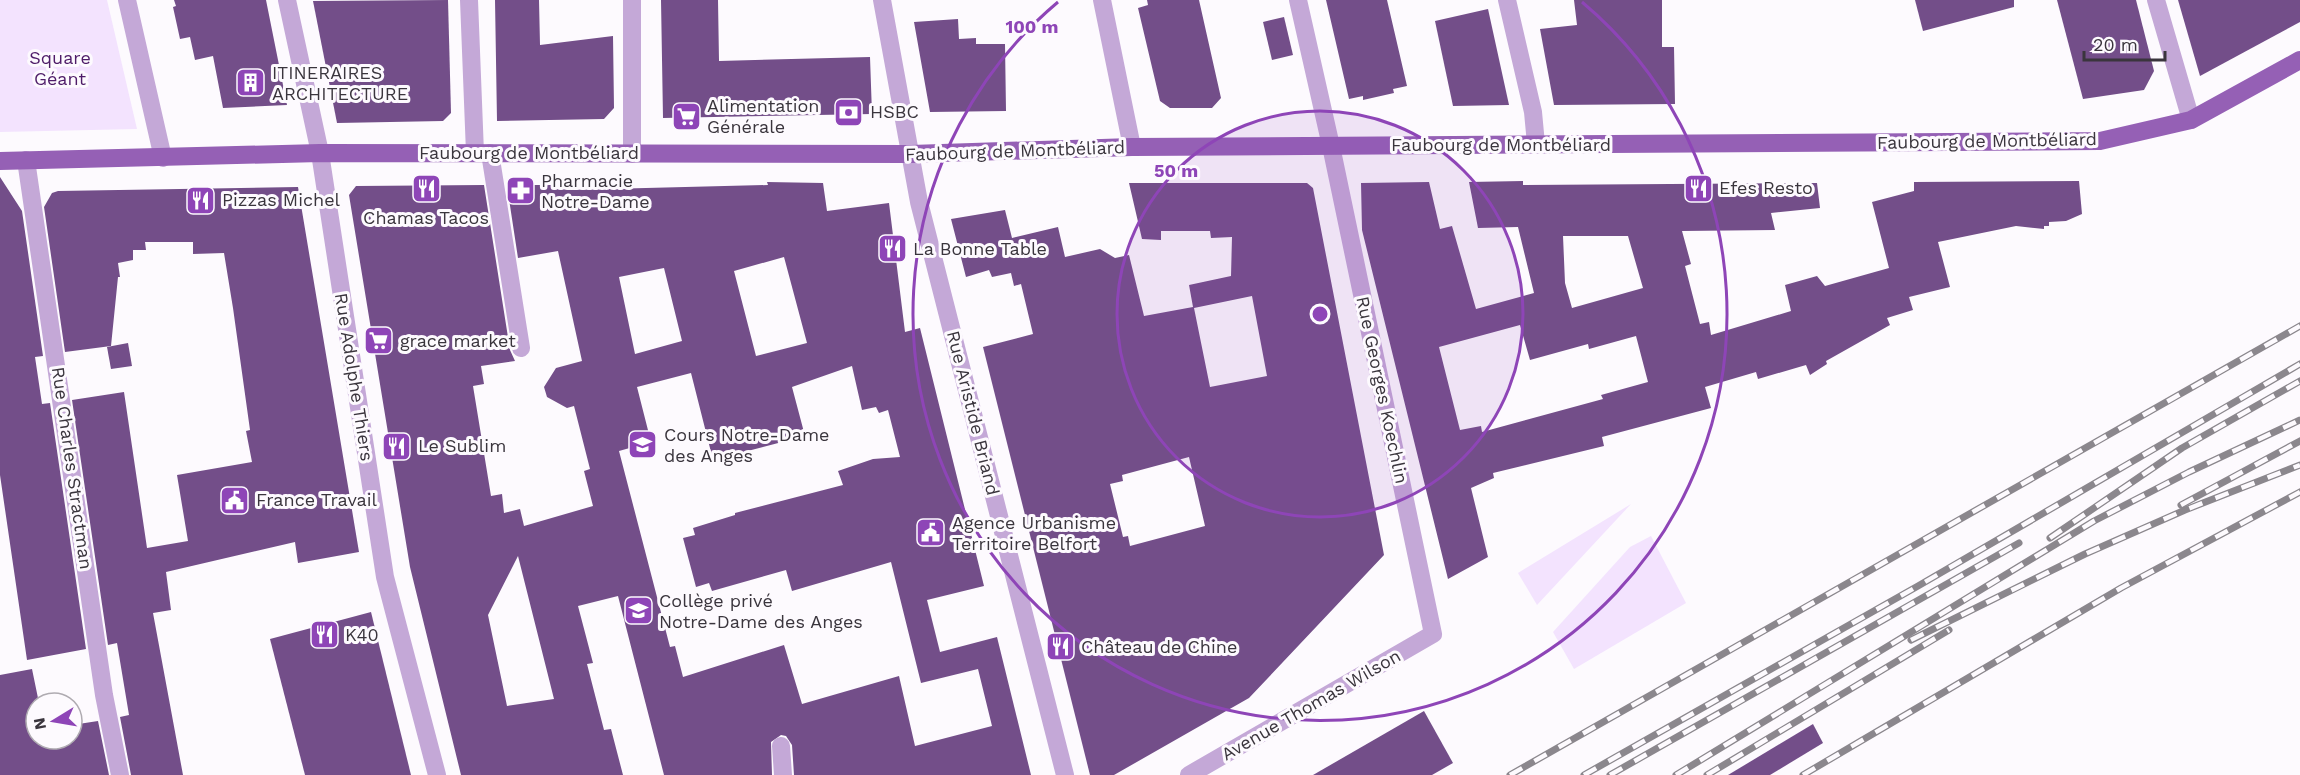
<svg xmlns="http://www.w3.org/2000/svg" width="2300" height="775" font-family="'Work Sans',sans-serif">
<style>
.green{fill:#f3e3fe}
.building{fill:#734e89;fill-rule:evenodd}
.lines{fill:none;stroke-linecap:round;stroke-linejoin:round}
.minor{stroke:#c4a8d7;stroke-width:18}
.major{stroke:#9560b5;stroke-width:18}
.rail-casing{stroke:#8b878d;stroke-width:7}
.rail{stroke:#fdfafe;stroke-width:4.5;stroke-dasharray:14;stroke-linecap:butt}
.ring{fill:none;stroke:#8e45b7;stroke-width:3}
.labels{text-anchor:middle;stroke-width:6;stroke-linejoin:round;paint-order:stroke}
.park-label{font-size:18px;fill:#4e1c68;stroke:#fdfafe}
.poi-label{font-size:18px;fill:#3a353d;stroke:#fdfafe;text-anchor:start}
.street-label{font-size:18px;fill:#3a353d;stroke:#fdfafe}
.centre{fill:#8e45b7;stroke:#fdfafe;stroke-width:3}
.ring-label{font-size:18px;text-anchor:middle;font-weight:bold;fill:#8e45b7;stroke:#fdfafe;stroke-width:6;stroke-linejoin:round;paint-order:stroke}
</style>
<rect width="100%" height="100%" fill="#fdfafe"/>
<g class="green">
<path d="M0 0H107L137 129 0 132Z"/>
<path d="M1631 504 1537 605 1518 573Z"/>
<path d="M1651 536 1686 603 1574 669 1553 632 1630 547Z"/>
</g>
<g class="building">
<path d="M174 0H266L287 105 223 108 213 56 195 60 190 37 180 39 173 7 176 6Z"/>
<path d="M448 0 451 113 443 121 337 123 313 1Z"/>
<path d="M495 0H539L540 45 613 36 614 108 604 119 497 121Z"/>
<path d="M661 0H718L719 61 870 57 872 114 663 118Z"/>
<path d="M1147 0H1199L1221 98 1212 108H1170L1160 101 1138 8 1148 5Z"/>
<path d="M1326 0H1387L1407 86 1393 89 1394 93 1363 100V96L1349 99Z"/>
<path d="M1574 0H1662V47H1674L1675 104 1554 105 1540 29 1577 25Z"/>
<path d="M1915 0H2014V7L1923 31Z"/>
<path d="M2057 0H2136L2154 71 2144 90 2083 99Z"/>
<path d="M2178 0H2300V22L2200 76Z"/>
<path d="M1488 9 1509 105 1453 106 1435 21Z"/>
<path d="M1284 17 1293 55 1272 60 1263 22Z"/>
<path d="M958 19 959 39 976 38V44H1005L1006 111 930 112 914 22Z"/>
<path d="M0 177 22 211 43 356 35 357 42 404 50 403 86 649 27 660 0 475Z"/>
<path d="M1523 181V185L1817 183 1820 208 1771 213 1775 230 1682 231 1691 264 1685 266 1700 324 1709 322 1711 335 1791 311 1785 285 1817 276 1825 286 1889 268 1872 202 1914 191V182L2079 181 2082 214 2066 221 2049 222V226H2044V229L2016 226 1938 242 1950 287 1909 297 1913 310 1887 318 1890 325 1826 361 1827 364 1810 375 1806 365 1758 379 1756 372 1705 387 1711 408 1602 437 1604 446 1493 473 1494 478 1471 488 1488 557 1448 579 1362 230 1361 183 1429 182 1440 229 1452 226 1476 309 1534 293 1518 227 1478 228 1469 182ZM1563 236H1628L1643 288 1572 308 1565 283ZM1520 325 1530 360 1588 344 1589 349 1636 336 1648 382 1601 395 1603 399 1482 432 1481 426 1460 430 1439 347Z"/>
<path d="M767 182 823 183 827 211 889 203 905 332 920 328 984 586 927 600 940 652 997 637 1031 775H794L792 745 786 736 781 735 771 742 772 775H664L618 596 578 606 593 663 587 664 604 730 611 729 623 775H461L410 567 349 195 356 186 484 185 510 350 515 361 481 366 484 384 473 386 491 496 502 494 504 513 520 509 524 526 593 506 584 471 590 469 574 406 567 408 547 397 544 387 556 368 582 361 558 251 518 258 509 199 521 185H565L567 190 768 185ZM784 257 807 343 756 356 734 271ZM664 268 682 341 635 354 619 277ZM852 366 862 410 876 407 879 413 888 410 900 457 873 459 838 471 843 485 735 513V515L693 528 695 535 683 538 696 587 709 583 712 591 786 570 792 591 891 562 921 683 978 669 992 726 915 746 899 676 802 704 784 645 683 677 675 646 670 647 619 451 651 442 637 387 691 373 713 460 805 436 792 387ZM518 556 554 699 507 706 488 615Z"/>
<path d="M1129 183H1307L1313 188 1384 555 1249 698 1114 775H1090L983 347 1033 334 1021 284 1014 286 1011 273 992 277 989 270 966 277 951 219 1005 210 1012 238 1058 227 1065 257 1100 249 1115 258 1129 255 1144 316 1193 307 1189 285 1231 276 1232 237 1211 238 1210 231H1161V240L1142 239ZM1252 296 1267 376 1210 387 1194 308ZM1189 457 1205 526 1130 546 1128 536 1123 537 1110 484 1123 481 1122 475Z"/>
<path d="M298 187 359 552 298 563 295 542 166 572 171 610 153 613 183 775H131L120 717 129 715 117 643 108 645 72 400 124 392 147 548 188 541 177 475 252 462 246 431 250 430 233 308 224 253 193 254V242H145L146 250H133V260L118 263 120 277H118L111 346 65 352 44 207 52 193 58 191Z"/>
<path d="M128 343 132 366 111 369 107 347Z"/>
<path d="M371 612 411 775H305L270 639Z"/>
<path d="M32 669 39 703H36V739H72V725L98 721 109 775H0V675Z"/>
<path d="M1424 711 1453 763 1432 775H1313Z"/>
<path d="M1813 724 1823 743 1770 775H1728Z"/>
</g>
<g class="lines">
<g class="minor">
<path d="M127 0 163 158"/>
<path d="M287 0 320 153 385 577 437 775"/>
<path d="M469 0 475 153"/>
<path d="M632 0V154"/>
<path d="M882 0 919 202 1065 775"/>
<path d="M1102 0 1132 147"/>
<path d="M1507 0 1533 112 1536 144"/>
<path d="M2156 0 2191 120"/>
<path d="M490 153 521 348"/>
<path d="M26 160 104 695 120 775"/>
<path d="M781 746 783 775"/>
<path d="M1189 775 1433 634 1331 146 1298 0"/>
</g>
<path class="major" d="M0 161 320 153 911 154 1132 147 2100 141 2191 120 2300 60"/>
<defs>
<g id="rail">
<path d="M2181 505 2300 441"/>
<path d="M2050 538 2182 448 2300 381"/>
<path d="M1911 640 2085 554 2185 510 2300 465"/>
<path d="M1510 775 2300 326"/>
<path d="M1584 775 1918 586 2300 364"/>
<path d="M1610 775 2019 543"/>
<path d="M1676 775 2094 521 2189 472 2300 420"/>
<path d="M1707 775 1949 630"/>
<path d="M1803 775 2121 588 2300 492"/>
</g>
</defs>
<use href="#rail" class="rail-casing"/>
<use href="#rail" class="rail"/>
</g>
<circle cx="1320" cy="314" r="203" fill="#8e45b7" fill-opacity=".12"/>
<g class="ring">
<circle cx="1320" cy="314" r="203"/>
<path d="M1582 2A407 407 0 1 1 1058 2"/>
</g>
<defs>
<symbol id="building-square" viewBox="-11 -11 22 22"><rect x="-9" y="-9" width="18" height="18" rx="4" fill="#8e45b7" stroke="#fdfafe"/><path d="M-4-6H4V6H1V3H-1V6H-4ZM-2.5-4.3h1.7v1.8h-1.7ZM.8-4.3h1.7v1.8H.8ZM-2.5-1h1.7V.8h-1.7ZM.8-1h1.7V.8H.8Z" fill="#fff"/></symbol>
<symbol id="bank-square" viewBox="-11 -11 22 22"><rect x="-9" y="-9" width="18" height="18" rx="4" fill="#8e45b7" stroke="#fdfafe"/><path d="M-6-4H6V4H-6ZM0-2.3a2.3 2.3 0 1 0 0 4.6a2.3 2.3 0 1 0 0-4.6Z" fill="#fff"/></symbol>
<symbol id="supermarket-square" viewBox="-11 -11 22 22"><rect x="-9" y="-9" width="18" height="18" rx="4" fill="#8e45b7" stroke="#fdfafe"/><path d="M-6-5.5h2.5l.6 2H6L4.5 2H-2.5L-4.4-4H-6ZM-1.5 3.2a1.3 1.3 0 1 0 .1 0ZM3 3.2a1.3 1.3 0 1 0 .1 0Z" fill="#fff"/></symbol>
<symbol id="restaurant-square" viewBox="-11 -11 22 22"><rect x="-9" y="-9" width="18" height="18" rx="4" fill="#8e45b7" stroke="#fdfafe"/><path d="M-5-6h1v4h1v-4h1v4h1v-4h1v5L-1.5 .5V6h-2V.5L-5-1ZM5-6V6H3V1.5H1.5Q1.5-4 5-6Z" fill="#fff"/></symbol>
<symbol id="pharmacy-square" viewBox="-11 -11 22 22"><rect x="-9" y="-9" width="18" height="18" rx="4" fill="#8e45b7" stroke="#fdfafe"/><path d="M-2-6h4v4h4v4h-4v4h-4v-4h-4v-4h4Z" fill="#fff"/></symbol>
<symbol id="school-square" viewBox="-11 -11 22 22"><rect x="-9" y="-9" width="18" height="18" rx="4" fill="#8e45b7" stroke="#fdfafe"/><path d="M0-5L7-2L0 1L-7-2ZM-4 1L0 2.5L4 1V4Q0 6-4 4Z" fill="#fff"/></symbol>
<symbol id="civic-square" viewBox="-11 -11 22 22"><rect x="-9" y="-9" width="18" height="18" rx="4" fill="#8e45b7" stroke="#fdfafe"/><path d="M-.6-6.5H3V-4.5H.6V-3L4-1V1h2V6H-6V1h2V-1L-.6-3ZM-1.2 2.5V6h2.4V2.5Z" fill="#fff"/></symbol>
</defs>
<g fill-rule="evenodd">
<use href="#building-square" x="234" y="66" width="33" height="33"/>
<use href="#bank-square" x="832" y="96" width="33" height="33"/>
<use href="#supermarket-square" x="670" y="100" width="33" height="33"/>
<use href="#restaurant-square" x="1682" y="172" width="33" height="33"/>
<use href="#restaurant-square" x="410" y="172" width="33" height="33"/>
<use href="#pharmacy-square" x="504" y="174" width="33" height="33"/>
<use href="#restaurant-square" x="184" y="184" width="33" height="33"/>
<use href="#restaurant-square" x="876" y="232" width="33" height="33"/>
<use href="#supermarket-square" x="362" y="324" width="33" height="33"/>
<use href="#school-square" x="626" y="428" width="33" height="33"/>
<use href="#restaurant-square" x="380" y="430" width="33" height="33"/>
<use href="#civic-square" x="218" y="484" width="33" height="33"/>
<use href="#civic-square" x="914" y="516" width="33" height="33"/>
<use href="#school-square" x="622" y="594" width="33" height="33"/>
<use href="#restaurant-square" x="308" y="618" width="33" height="33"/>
<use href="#restaurant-square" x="1044" y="630" width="33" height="33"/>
</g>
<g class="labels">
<g class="park-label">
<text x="60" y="64">Square<tspan x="60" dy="21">Géant</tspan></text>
</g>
<g class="poi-label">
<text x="272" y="79">ITINERAIRES<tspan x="272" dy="21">ARCHITECTURE</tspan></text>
<text x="707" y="112">Alimentation<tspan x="707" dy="21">Générale</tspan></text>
<text x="870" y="118">HSBC</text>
<text x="541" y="187">Pharmacie<tspan x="541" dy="21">Notre-Dame</tspan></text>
<text x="1719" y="194">Efes Resto</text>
<text x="222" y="206">Pizzas Michel</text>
<text x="426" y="224" text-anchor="middle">Chamas Tacos</text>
<text x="913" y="255">La Bonne Table</text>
<text x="400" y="347">grace market</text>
<text x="664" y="441">Cours Notre-Dame<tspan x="664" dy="21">des Anges</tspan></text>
<text x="418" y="452">Le Sublim</text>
<text x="256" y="506">France Travail</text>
<text x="952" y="529">Agence Urbanisme<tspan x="952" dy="21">Territoire Belfort</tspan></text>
<text x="659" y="607">Collège privé<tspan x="659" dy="21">Notre-Dame des Anges</tspan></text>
<text x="345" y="641">K40</text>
<text x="1081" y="653">Château de Chine</text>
</g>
<g class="street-label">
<text transform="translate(1987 141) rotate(-1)" y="6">Faubourg de Montbéliard</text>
<text x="1501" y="151">Faubourg de Montbéliard</text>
<text transform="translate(1015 151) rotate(-2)" y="6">Faubourg de Montbéliard</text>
<text x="529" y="159">Faubourg de Montbéliard</text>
<text transform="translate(354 377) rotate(81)" y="6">Rue Adolphe Thiers</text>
<text transform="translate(1382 390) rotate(78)" y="6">Rue Georges Koechlin</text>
<text transform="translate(973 413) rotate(76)" y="6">Rue Aristide Briand</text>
<text transform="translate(72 468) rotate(82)" y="6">Rue Charles Stractman</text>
<text transform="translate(1311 705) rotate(-30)" y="6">Avenue Thomas Wilson</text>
</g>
</g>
<circle cx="1320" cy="314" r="9" class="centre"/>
<g class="ring-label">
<text x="1032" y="33">100 m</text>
<text x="1176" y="177">50 m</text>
</g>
<g transform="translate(54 721) rotate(259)"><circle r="28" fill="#fdfafe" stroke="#afabb1" stroke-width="1.5"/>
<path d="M0-4.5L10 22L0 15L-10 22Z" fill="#8e45b7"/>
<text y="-9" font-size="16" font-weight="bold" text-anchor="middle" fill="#3a353d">N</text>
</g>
<path d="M2084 51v9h81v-9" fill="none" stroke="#3a353d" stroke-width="3"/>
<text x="2093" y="51" font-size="18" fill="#3a353d" stroke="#fdfafe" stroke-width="4.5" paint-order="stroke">20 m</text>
</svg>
